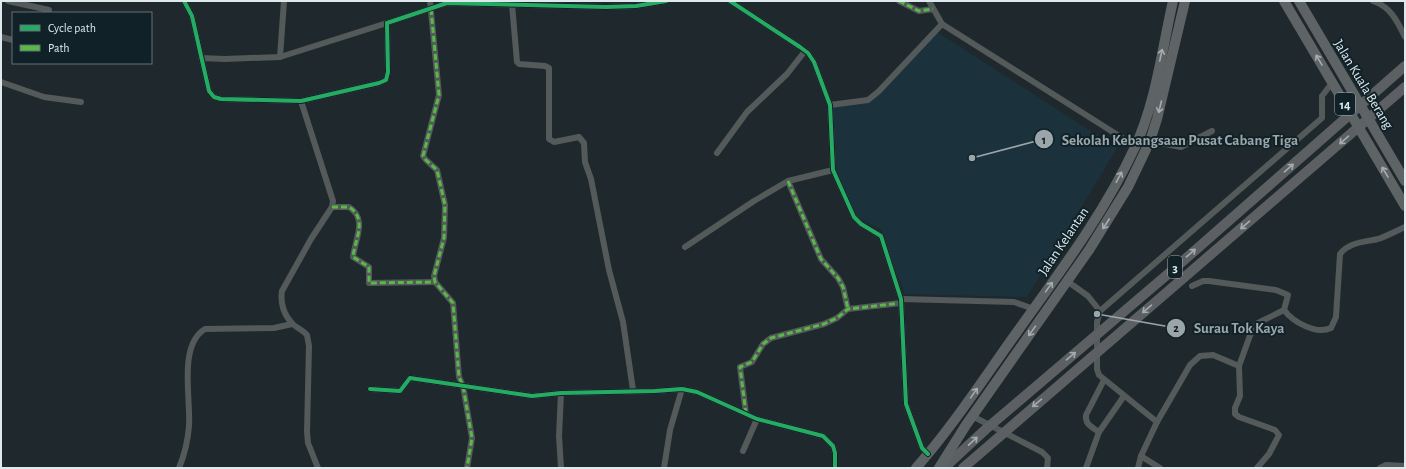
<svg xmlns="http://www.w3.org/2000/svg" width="1406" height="469" font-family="'Alegreya Sans',sans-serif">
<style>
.built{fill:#1b323c}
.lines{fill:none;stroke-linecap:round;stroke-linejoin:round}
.minor{stroke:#54595a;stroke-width:6}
.primary{stroke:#5c6063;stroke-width:10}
.trunk{stroke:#5e6466;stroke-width:10}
.quiet{stroke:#58b947;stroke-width:3;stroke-dasharray:6 3;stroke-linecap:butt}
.cycleway-casing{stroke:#102128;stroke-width:6}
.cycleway{stroke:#26ab63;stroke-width:4}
.oneway{stroke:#a4adb1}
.oneway2{stroke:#a4abaf}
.labels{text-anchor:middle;stroke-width:4;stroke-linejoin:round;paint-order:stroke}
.shield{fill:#102128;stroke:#a0adb3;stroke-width:1}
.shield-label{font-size:13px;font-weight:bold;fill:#dee9ee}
.street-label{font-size:14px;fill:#dee9ee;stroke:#102128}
.leader{fill:none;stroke:#9ba6aa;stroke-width:1.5}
.callout-dot{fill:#9ba6aa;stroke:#102128;stroke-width:1.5}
.mark-label{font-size:12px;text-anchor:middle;font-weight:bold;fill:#111}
.callout-label{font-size:15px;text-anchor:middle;font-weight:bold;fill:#9ba6aa;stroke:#102128;stroke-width:4;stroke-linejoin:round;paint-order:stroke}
</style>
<rect width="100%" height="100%" fill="#1f292d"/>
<path class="built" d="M937 32 1117 148 1027 297 905 294 884 240 882 230 857 217 834 169 833 107 871 100Z"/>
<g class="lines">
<g class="minor">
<path d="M8 1 49 10"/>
<path d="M184 1 192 16 209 91 214 97 221 99 301 101 379 83 386 80 388 72 387 23 447 3 606 7 636 6 666 1"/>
<path d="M430 1 439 95 423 156 426 160 437 170 445 205 444 238 434 276 435 282 453 303 459 377 463 386 472 438 467 468"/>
<path d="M730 1 800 47 808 53 814 62 830 105 833 170 854 217 861 224 881 236 901 299 906 404 922 448 928 454"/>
<path d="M899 1 919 11 933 9"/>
<path d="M929 1 942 24 1135 146"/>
<path d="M1373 1C1391 7 1397 21 1405 37"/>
<path d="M512 4 517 62 519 64 545 66 549 68V139L554 142 579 137 584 143 585 162 591 179 609 270 623 322 633 390"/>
<path d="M1 37 13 40"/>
<path d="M280 57 284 1"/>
<path d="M201 58 225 59 280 57 387 23"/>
<path d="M1 82 44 97 81 102"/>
<path d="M301 101 333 201 332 207 311 239 282 291C280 303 284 315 292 323 296 328 303 330 307 335L309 346 307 432 308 443 318 468"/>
<path d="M830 105 868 100 879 91 942 24"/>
<path d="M1150 141 1181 147 1212 131"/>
<path d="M717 153 747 112 787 74 805 51"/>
<path d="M788 181 821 259 838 278 843 287 848 309"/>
<path d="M332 207H349C368 219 355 239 353 257L369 267V283L435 282"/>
<path d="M685 247 754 201 788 181 833 170"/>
<path d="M1067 281 1088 296 1100 311 1097 322V369L1099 375 1157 422 1141 456 1138 468"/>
<path d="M1192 286 1203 281H1209L1276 290 1288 295 1284 310 1258 323 1252 330 1239 366 1240 396 1235 408V414L1239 417 1275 430 1279 435 1269 454 1257 468"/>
<path d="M901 299 1014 302 1034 309"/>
<path d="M1284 310C1293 322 1316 335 1331 328L1336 317 1340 254C1349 242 1365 242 1378 239 1387 236 1396 231 1405 227"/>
<path d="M1100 311 1322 118V96L1332 83"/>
<path d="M370 389 400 391 410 378 532 396 561 393 655 391 682 389 697 392 757 419 823 436 833 446 835 453V468"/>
<path d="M746 414 740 367 752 362 763 344 771 338 824 324 837 318 848 309 901 303"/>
<path d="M972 416 1042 452 1048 458 1047 468"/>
<path d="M1157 422 1190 365 1200 356 1213 355 1239 366"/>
<path d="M1099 432C1092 427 1085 425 1086 415L1104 380"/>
<path d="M743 451 757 419"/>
<path d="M1141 456 1160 468"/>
<path d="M179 468C184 456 188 439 189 426 191 399 178 345 205 329L274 328 292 324"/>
<path d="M561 468 559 436 561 393"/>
<path d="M664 468 670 430 682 389"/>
<path d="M1086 468 1099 432 1124 396"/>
<path d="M1380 468 1386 465 1405 466"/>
</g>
<g class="primary">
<path d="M944 468 986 429 1175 268 1405 66"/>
<path d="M963 468 1405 87"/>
</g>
<g class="trunk">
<path d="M1284 1 1405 206"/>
<path d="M1299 1 1405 181"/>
<path d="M916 468C953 426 984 378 1017 332 1059 273 1104 214 1135 147 1156 102 1162 49 1173 1"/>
<path d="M939 468 966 425 1089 250 1128 187 1150 141 1157 119 1185 1"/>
</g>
<g class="quiet">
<path d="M899 1 919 11 933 9"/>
<path d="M431 9 439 95 423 156 426 160 437 170 445 205 444 238 434 276 435 282 453 303 459 377 463 386 472 438 467 468"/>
<path d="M788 181 821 259 838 278 843 287 848 309"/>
<path d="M332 207H349C368 219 355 239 353 257L369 267V283L435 282"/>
<path d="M746 414 740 367 752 362 763 344 771 338 824 324 837 318 848 309 901 303"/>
</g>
<defs>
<g id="cycleway">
<path d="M184 1 192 16 209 91 214 97 221 99 301 101 379 83 386 80 388 72 387 23 447 3 606 7 636 6 666 1"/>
<path d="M730 1 800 47 808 53 814 62 830 105 833 170 854 217 861 224 881 236 901 299 906 404 922 448 928 454"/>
<path d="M370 389 400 391 410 378 532 396 561 393 655 391 682 389 697 392 757 419 823 436 833 446 835 453V468"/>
</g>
</defs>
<use href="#cycleway" class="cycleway-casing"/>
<use href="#cycleway" class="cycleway"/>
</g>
<defs><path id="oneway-shaft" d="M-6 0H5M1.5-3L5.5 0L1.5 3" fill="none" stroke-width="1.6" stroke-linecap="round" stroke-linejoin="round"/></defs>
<g class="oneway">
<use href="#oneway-shaft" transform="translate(1161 55) rotate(-78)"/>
<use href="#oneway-shaft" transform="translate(1319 60) rotate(-121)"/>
<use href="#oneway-shaft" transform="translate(1160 107) rotate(103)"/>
<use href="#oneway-shaft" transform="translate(1385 172) rotate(-121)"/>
<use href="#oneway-shaft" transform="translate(1119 177) rotate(-62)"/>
<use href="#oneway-shaft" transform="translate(1106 224) rotate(123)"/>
<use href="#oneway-shaft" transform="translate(1049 287) rotate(-55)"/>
<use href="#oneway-shaft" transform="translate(1032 331) rotate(125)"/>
<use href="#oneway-shaft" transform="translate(974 393) rotate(-55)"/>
</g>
<g class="oneway2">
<use href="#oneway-shaft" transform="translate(1344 140) rotate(139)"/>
<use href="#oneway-shaft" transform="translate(1289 168) rotate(-41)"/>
<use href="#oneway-shaft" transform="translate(1245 225) rotate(139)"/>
<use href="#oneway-shaft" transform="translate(1191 253) rotate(-41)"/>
<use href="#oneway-shaft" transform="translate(1147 309) rotate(140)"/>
<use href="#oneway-shaft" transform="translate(1071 356) rotate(-40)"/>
<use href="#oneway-shaft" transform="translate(1037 403) rotate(140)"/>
<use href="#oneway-shaft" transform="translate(973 441) rotate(-43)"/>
</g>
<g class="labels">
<g class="shield">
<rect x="1335" y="93" width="20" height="22" rx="3"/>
<rect x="1168" y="256" width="14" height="22" rx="3"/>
</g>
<g class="shield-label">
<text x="1345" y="109">14</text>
<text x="1175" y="272">3</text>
</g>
<g class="street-label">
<text transform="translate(1364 84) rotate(59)" y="5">Jalan Kuala Berang</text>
<text transform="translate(1063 241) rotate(-56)" y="5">Jalan Kelantan</text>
</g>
</g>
<path class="leader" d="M972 158L1044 139M1097 314L1176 328"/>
<g class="callout-dot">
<circle cx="972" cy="158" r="4"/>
<circle cx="1097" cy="314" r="4"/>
<circle cx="1044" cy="139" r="10"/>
<circle cx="1176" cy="328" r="10"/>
</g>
<g class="mark-label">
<text x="1044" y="144">1</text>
<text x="1176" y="332">2</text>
</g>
<g class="callout-label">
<text x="1180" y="145">Sekolah Kebangsaan Pusat Cabang Tiga</text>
<text x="1239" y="333">Surau Tok Kaya</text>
</g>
<rect width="1406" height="469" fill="none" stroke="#dee9ee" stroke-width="4"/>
<rect x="12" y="12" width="140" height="52" fill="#102128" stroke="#627177"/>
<rect x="20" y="25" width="20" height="6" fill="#26ab63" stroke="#627177"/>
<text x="48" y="32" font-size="12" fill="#dee9ee">Cycle path</text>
<rect x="20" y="45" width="20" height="6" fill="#58b947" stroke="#627177"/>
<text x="48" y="52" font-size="12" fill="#dee9ee">Path</text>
</svg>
